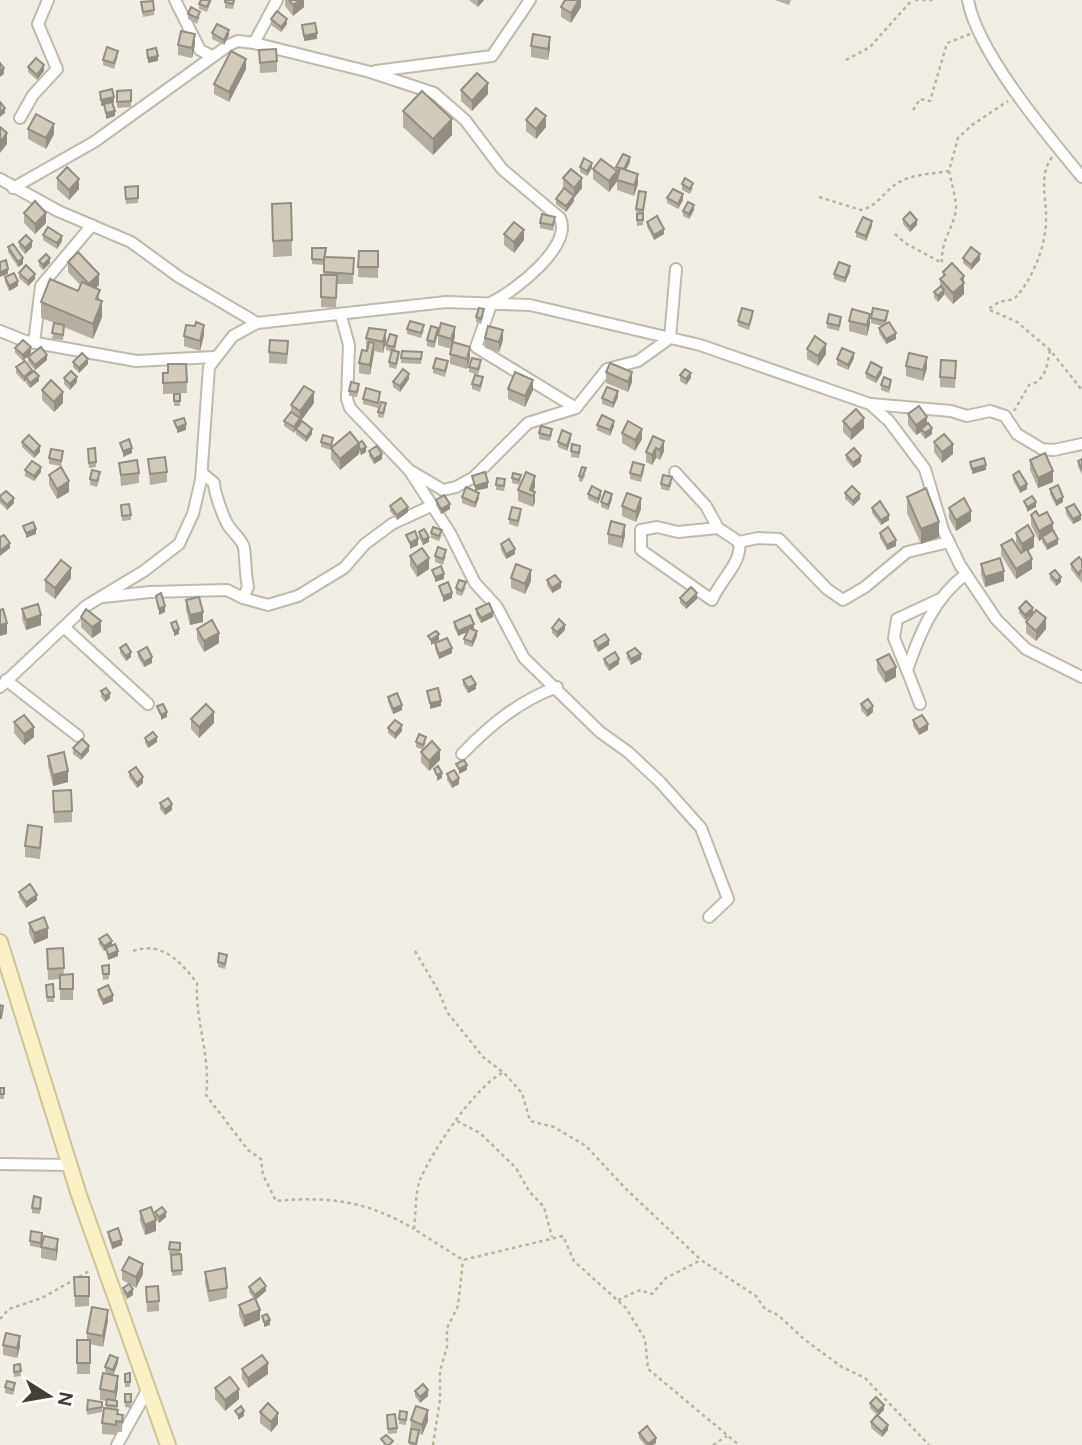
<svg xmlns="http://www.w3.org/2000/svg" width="1082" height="1445" font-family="'DM Sans',sans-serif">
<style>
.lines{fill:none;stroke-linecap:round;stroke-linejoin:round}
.street-casing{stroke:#bfbaab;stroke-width:14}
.secondary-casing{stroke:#cec497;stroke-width:18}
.path{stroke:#bcb39b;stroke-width:2.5;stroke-dasharray:3.5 3.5;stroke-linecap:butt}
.street{stroke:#fff;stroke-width:10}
.secondary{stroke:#faf2c6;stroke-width:14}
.wall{fill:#b5afa1}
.shaded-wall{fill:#938e83}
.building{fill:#d2cbbb;stroke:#938e83;stroke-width:2}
</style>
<rect width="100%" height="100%" fill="#f1eee5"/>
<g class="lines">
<defs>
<g id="street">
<path d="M175 0 200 50 212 56"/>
<path d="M968 0C977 52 1048 136 1082 177"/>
<path d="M254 43 277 0"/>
<path d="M376 71 492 56 530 0"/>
<path d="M20 118 33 95 57 69 38 24 48 0"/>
<path d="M0 179 58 211 131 242 179 277 257 323"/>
<path d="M13 188 94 142 229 45 238 41 254 43 370 72 434 93 465 120 502 169 560 218C573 246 515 291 492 302L476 347 576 408 607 369 638 361 670 338 676 269"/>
<path d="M341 316 349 345 347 399 350 408 409 470 450 533 475 583 497 607 524 658 600 732 628 752 660 782 701 828 728 899 709 917"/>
<path d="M0 331 25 341 136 361 214 357"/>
<path d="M34 343 41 286 92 225"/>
<path d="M871 404 951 411 967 416 990 411 1005 416 1017 434 1042 449 1054 450 1082 444"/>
<path d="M409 470 443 490 456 487 474 477 528 423 576 408"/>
<path d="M675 472 706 506 718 528 739 542 758 538 779 539 827 589 843 600 865 587 907 552 949 542"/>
<path d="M202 473 214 483C214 491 223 517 228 525 232 532 243 540 244 548 246 562 245 573 248 587L243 598"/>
<path d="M718 528 678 532 657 527 641 530V550L712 600C720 580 743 562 739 542"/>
<path d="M103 597 150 592 227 590 243 598 268 605 298 596 344 568 365 544 392 524 431 506"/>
<path d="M65 628 148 704"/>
<path d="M907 670 894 638 897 619 940 599"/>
<path d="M6 680 78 736"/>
<path d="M0 687 86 606 144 571 179 544 193 514 201 480 209 367 233 336 257 323 446 302 530 305 700 345 870 404 889 421 925 469 943 530 960 565 996 619 1026 649 1082 677"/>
<path d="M920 704 907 670C920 633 934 598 966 574"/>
<path d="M462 754C490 725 519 701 557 687"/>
<path d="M0 1164 69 1165"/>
<path d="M117 1445 148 1389"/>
</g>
<path id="secondary" d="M0 942 79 1195 168 1445"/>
</defs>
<use href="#street" class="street-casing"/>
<use href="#secondary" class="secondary-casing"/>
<g class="path">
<path d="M915 0H934"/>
<path d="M846 60 870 47 912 0"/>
<path d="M913 110 920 99 930 101 947 43 970 34"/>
<path d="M1052 157C1038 177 1047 198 1046 220 1046 246 1032 281 1014 299L999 302 988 309 1017 322 1050 350 1082 390"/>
<path d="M819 197 861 210C875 208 884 192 896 184 911 174 932 174 949 171L958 138 972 125 1008 101"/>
<path d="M895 234 905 243 942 263C941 240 952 231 956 210 957 202 951 181 949 171"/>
<path d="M1014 411 1029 385C1046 381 1047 365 1050 350"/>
<path d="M133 951C162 941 180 961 197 983 195 1021 211 1056 206 1095L248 1150 261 1159 263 1175 276 1201C328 1196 368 1201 414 1229"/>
<path d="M415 951 439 992 447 1012 483 1057 504 1073 522 1093 530 1121 554 1127 586 1146 625 1188 701 1260 756 1296 765 1309 778 1315 805 1340 842 1367 865 1378 929 1445"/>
<path d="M502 1073C475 1087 432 1151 420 1180 415 1194 416 1213 414 1229L463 1260 563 1236 574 1261 626 1308 645 1339 648 1369 739 1445"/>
<path d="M457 1121 480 1133 516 1168 529 1191 544 1207 552 1237"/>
<path d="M618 1300 640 1290 652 1294 666 1278 701 1260"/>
<path d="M0 1319 9 1309 42 1298 91 1270"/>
<path d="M433 1445 440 1400V1371L447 1347V1328L458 1306 463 1260"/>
<path d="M713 1445 727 1436"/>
</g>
<use href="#street" class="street"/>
<use href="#secondary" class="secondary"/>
</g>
<g class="wall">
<path d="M212 0 207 12 199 9V4Z"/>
<path d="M225 0H235L233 9 225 8Z"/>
<path d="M285 0H304V7L293 16 285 6Z"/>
<path d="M469 0H484L478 7Z"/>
<path d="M581 0V7L571 23 561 17V7Z"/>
<path d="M775 0H791L789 5Z"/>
<path d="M141 2 154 10V15L143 17Z"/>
<path d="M188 14 200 17 197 24 188 19Z"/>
<path d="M271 19 287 24 281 32 271 25Z"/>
<path d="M212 33 229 35 224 45 212 39Z"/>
<path d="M195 44 192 58 178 55V45Z"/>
<path d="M531 46 550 48 548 60 531 57Z"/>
<path d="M259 50 277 61V72L260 73Z"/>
<path d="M118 56 114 69 103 65V60Z"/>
<path d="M28 67 44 71 37 80 28 72Z"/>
<path d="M246 69 229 102 214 94V84Z"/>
<path d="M131 90V107L117 108V91Z"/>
<path d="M461 90 488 94 472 111 461 101Z"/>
<path d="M403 111 452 135 433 155 403 127Z"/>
<path d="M526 120 546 127 536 139 526 131Z"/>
<path d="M28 129 54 134 46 149 28 139Z"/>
<path d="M630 162 626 170 638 184 634 196 617 190V182L609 192 593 179V169L616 170V167Z"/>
<path d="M580 167 592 168 587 176 580 172Z"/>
<path d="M57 178 79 189 69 200 57 189Z"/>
<path d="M563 178 582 188 574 198V201L566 212 556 204V199L563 189Z"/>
<path d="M682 184 693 188 690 194 682 190Z"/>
<path d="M138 186V203L126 204 125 187Z"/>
<path d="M646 197 643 215V225L637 226 636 209Z"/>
<path d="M667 198 683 200 678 209 667 203Z"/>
<path d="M291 203 292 256 273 257 272 204Z"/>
<path d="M694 210 689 219 683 216V211Z"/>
<path d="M24 213 46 223 35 234 24 223Z"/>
<path d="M903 219 917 225 910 232 903 224Z"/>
<path d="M555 222 553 231 540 228V223Z"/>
<path d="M647 222 664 234 654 240 647 227Z"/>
<path d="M872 226 866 241 856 237V232Z"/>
<path d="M504 234 524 240 514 253 504 245Z"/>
<path d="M43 235 62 241 57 249 43 240Z"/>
<path d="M19 242 32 247 25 254 19 247Z"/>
<path d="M8 247 23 264 18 267 8 252Z"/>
<path d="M312 248 326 257 354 258 353 284H337L336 308 321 307V275H324V265L312 264Z"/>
<path d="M359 251H378V278L358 277Z"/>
<path d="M963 258 980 260 971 270 963 263Z"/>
<path d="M39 261 50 263 43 270 39 266Z"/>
<path d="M68 262 99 285 96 288 100 300 102 317 93 339 64 327 63 340 52 339 55 323 41 318V302L78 291 80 285 68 272Z"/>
<path d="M850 271 845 283 834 279V274Z"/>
<path d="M943 272 964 276V294L953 304 944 294 938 302 934 298V292L940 287V279L943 277Z"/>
<path d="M19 273 35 279 28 286 19 278Z"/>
<path d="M5 277 18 286 9 291 5 282Z"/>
<path d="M484 315 481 324 476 322V317Z"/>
<path d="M753 316 749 330 738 326V321Z"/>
<path d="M888 316 886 324 896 339 886 344 879 333V328L882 326 871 323V318Z"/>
<path d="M849 321 870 324 867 336 849 331Z"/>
<path d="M841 322 839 331 827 328V323Z"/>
<path d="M407 329 424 330 421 338 407 334Z"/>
<path d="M438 333 434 348 427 346V340Z"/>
<path d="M204 335 200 351 184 346V336Z"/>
<path d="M438 335 455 337 451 349 438 345Z"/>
<path d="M366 338 386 341 383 353 374 351 370 375 359 373V363L367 351 368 349H366Z"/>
<path d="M485 338 503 340 499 352 485 348Z"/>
<path d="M397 341 395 351 399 358 396 369 389 367V362L392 352 386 350V345Z"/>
<path d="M15 348 31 353 23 361 15 353Z"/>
<path d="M807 349 826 354 818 366 807 359Z"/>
<path d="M288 351 287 364 269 363V352Z"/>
<path d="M402 351 422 352 421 364 401 363Z"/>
<path d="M450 354 470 358 467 369 450 364Z"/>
<path d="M28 357 47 360 35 370 28 362Z"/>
<path d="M854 358 848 370 837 365V359Z"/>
<path d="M73 362 88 364 79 373 73 367Z"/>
<path d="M186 364 187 393 163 394V373H168Z"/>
<path d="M481 365 478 375 469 372V367Z"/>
<path d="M448 366 445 377 433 373V368Z"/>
<path d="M906 366 927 368 923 381 906 376Z"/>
<path d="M16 367 32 373 39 381 30 388 26 383V380L24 382 16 373Z"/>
<path d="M606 372 632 382 628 392 606 383Z"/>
<path d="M956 372 955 388 940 387V377Z"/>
<path d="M866 373H882L876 383 866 378Z"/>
<path d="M680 375 691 378 686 385 680 381Z"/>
<path d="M64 378 77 382 70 390 64 384Z"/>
<path d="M409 379 400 392 393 387V382Z"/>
<path d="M483 382 480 392 472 389V384Z"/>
<path d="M881 385H891L889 393 881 390Z"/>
<path d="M359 389 357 397 349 396V391Z"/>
<path d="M508 389 533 390 525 407 508 399Z"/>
<path d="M42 390 63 403 54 412 42 400Z"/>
<path d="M174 394 180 401V406H174Z"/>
<path d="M380 397 378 408 363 404V399Z"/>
<path d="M618 397 613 408 602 404V398Z"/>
<path d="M314 403 300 422V423L312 434 306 442 296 434V430L294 433 284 426V421L291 412V405Z"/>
<path d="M386 409 383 418 378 417V412Z"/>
<path d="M908 414 927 424 932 434 925 439 921 434V432L916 435 908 425Z"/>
<path d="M843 421 864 428 851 440 843 432Z"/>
<path d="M597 425 614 426 610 436 597 430Z"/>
<path d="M350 432 366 452 361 455 359 452V454L340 470 331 459V450L321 447V442L333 443 332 447Z"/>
<path d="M539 433 552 434 550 441 539 439Z"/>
<path d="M622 433 642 439 635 451 622 443Z"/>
<path d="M653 436 664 451 660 460 656 458 652 465 646 462V452Z"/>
<path d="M571 439 567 451 558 447V442Z"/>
<path d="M22 442 40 452 34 458 22 447Z"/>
<path d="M934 442 953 454 942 463 934 452Z"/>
<path d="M88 449 96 462V467L89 468Z"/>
<path d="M369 451 382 459 374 464 369 456Z"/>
<path d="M571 451H580L579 458 571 457Z"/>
<path d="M846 455 861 462 853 468 846 460Z"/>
<path d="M63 456 61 466 49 464V458Z"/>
<path d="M148 459 167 472V482L150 485Z"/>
<path d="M1082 459V475L1078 466V461Z"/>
<path d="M1030 460 1053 482 1038 488 1030 470Z"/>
<path d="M119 463 139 473V483L121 486Z"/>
<path d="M25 470 41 472 34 481 25 476Z"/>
<path d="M644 470 641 482 630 479V473Z"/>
<path d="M586 474 582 482 579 481V476Z"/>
<path d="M49 475 69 492 57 499 49 485Z"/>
<path d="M1013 475 1027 489 1020 493 1013 480Z"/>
<path d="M100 478 97 487 90 485V479Z"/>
<path d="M512 478 521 480 519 485 512 483Z"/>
<path d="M672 483 669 491 661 489V484Z"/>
<path d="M496 485H505L504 491 496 490Z"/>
<path d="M535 487 533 491 535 502 533 507 518 501V490Z"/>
<path d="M1050 489 1063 502 1056 506 1050 494Z"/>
<path d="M845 493 860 499 853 506 845 499Z"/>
<path d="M588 494 601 496 598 504 588 499Z"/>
<path d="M0 496 14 503 7 510 0 503Z"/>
<path d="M462 497 479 498 475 508 462 503Z"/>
<path d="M907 497 939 537 921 544 907 513Z"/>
<path d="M612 499 608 510 601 507V502Z"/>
<path d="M436 500 450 509 441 514 436 505Z"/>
<path d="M121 505 131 515V520L122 521Z"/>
<path d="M390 506 408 512 397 520 390 511Z"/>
<path d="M622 506 641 509 636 522 622 516Z"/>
<path d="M872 508 889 520 881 525 872 513Z"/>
<path d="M949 508 971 521 956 531 949 518Z"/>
<path d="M1066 508 1081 520 1073 524 1066 514Z"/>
<path d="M521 515 518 527 509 524V519Z"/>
<path d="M1031 515 1039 516 1053 530 1058 544 1047 550 1042 542V539L1039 541 1031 525Z"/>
<path d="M419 532 429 542 423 545 419 537Z"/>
<path d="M431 533 442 535 439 541 431 538Z"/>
<path d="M880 533 896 546 887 550 880 538Z"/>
<path d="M1016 533 1034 547 1028 551 1032 569 1016 579 1001 555V545L1021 553 1016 543Z"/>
<path d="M608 534 625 535 622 548 608 544Z"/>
<path d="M501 544 515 554 506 559 501 550Z"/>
<path d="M410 556 429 569 417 577 410 566Z"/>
<path d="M435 556H446L443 565 435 562Z"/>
<path d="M1082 561V584L1080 580H1079L1071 569V564Z"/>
<path d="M981 564 1004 581 985 587 981 575Z"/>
<path d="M1050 574 1061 582 1056 586 1050 579Z"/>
<path d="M71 578 55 599 45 591V580Z"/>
<path d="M511 578 531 581 525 594 511 588Z"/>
<path d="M547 580 561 588 552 593 547 585Z"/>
<path d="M466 587 462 596 456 594V588Z"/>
<path d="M680 598 697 599 686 609 680 603Z"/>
<path d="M186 600 203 622 190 625 186 610Z"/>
<path d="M1019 608 1033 613 1025 620 1019 613Z"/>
<path d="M22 609 41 625 26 630 22 619Z"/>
<path d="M476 609 493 617 481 623 476 614Z"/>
<path d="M81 617 101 632 92 638 81 627Z"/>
<path d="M454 622 474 629 473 630 477 636 472 647 464 644V639L467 632 458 636 454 627Z"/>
<path d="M1026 622 1046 629 1036 641 1026 633Z"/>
<path d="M552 628 565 630 557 638 552 633Z"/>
<path d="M197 629 219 643 204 652 197 639Z"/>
<path d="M594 641 609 645 598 652 594 646Z"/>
<path d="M435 643 452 653 439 659 435 649Z"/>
<path d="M120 648 131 657 126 661 120 653Z"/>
<path d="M138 652 152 663 144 667 138 657Z"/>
<path d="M627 653 641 659 631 665 627 658Z"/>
<path d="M604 659 619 664 609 671 604 664Z"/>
<path d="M877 660 896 677 885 683 877 670Z"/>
<path d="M463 680 476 689 468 693 463 685Z"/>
<path d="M101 691 110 698 105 702 101 697Z"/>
<path d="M388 697 402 710 393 714 388 702Z"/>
<path d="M861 704 873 712 867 717 861 710Z"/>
<path d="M191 719 214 723 199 738 191 729Z"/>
<path d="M913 720 928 730 919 735 913 726Z"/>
<path d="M14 722 34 737 24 745 14 733Z"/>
<path d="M388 728 402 731 395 739 388 733Z"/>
<path d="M145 738 157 742 148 748 145 743Z"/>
<path d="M416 742H426L423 750 416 747Z"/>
<path d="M73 748 89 751 81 760 73 754Z"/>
<path d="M421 752 440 760 429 771 421 762Z"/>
<path d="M48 756 68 782 53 786 48 766Z"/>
<path d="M129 772 143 783 137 788 129 777Z"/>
<path d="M447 774 459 784 452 788 447 780Z"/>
<path d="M53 791 72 811V822L54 823Z"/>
<path d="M160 803 172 810 165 815 160 809Z"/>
<path d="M42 837 40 859 25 857V846Z"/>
<path d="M19 892 37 900 26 908 19 897Z"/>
<path d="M29 923 48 938 34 944 29 933Z"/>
<path d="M99 939 112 946 118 956 108 960 106 950 104 951 99 944Z"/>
<path d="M63 948 64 975 73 974V1000H60V979L48 980 47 949Z"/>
<path d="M227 960 225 969 218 967V962Z"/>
<path d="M102 966 109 974V979L103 980Z"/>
<path d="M53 984 54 1002H47L46 985Z"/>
<path d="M98 990 113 1001 103 1005 98 995Z"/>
<rect x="0" y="1088" width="4" height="11"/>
<path d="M41 1203 40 1214 32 1213V1208Z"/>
<path d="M140 1211 155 1216V1212L166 1217 159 1223 156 1219V1231L145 1235 140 1221Z"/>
<path d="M108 1232 122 1245 112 1249 108 1237Z"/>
<path d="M42 1238 41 1248 30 1246V1241Z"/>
<path d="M170 1242 180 1243V1254H181L182 1275 172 1276 171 1255H174L169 1254Z"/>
<path d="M41 1247 58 1249 56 1261 41 1258Z"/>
<path d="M122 1270 143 1274 136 1288 122 1280Z"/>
<path d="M205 1272 227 1288V1298L209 1302 205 1283Z"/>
<path d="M74 1277H89V1306L75 1307Z"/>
<path d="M146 1287 159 1301V1311L147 1312Z"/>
<path d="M249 1287 266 1291 256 1300 260 1320 244 1327 239 1315V1305L254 1299 249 1292Z"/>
<path d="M123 1288 133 1295 127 1299 123 1293Z"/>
<path d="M108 1320 103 1347 90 1344V1374H77V1340H87V1333Z"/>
<path d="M3 1345 20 1347 17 1358 3 1355Z"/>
<path d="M118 1363 113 1375 105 1372V1367Z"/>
<path d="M20 1364 21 1376 14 1377V1365Z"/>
<path d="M242 1369 268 1374 248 1388 242 1379Z"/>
<path d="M130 1373V1387H125V1374Z"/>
<path d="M5 1387 15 1389 13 1395 5 1393Z"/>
<path d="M118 1387 116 1400 117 1401 118 1414 123 1415 122 1432H116V1435L102 1434V1423L106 1408 107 1401 100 1400V1389Z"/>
<path d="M215 1388 239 1399 225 1411 215 1399Z"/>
<path d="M415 1391 428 1396 420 1403 415 1396Z"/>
<path d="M125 1394H131V1408L125 1407Z"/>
<path d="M102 1402V1412L87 1415V1410Z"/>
<path d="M870 1403 884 1410 878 1416 888 1430 882 1437 871 1428V1422L878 1416 870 1408Z"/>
<path d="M400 1411 407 1412 406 1425 399 1424Z"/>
<path d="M260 1412 278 1424 271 1432 260 1423Z"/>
<path d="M387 1415 397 1428V1433L388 1434Z"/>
<path d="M411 1420 428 1421 422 1435 419 1434 417 1445H409Z"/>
<path d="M639 1433 656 1443 653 1445H645L639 1438Z"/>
</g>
<g class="shaded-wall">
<path d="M300 0H304V7L293 16V5Z"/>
<path d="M478 0H484L478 7Z"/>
<path d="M579 0H581V7L571 23V13Z"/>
<path d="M287 19V24L281 32V27Z"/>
<path d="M229 30V35L224 45V40Z"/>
<path d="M317 33V39L304 41V36Z"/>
<path d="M195 34V44L192 58V48Z"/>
<path d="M550 37V48L548 60V49Z"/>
<path d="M158 56V61L148 63V58Z"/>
<path d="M246 59V69L229 102V92Z"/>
<path d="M44 65V71L37 80V75Z"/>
<path d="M4 68V74L0 77V71Z"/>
<path d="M488 83V94L472 111V101Z"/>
<path d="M114 97V103L101 106V100Z"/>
<path d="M5 108V113L0 117V112Z"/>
<path d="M115 111V116L106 119V113Z"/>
<path d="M546 116V127L536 139V129Z"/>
<path d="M452 119V135L433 155V139Z"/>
<path d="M54 124V134L46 149V138Z"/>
<path d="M7 133V144L0 153V142Z"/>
<path d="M630 157V162L623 176V170Z"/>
<path d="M592 163V168L587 176V171Z"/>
<path d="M617 171V181L609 192V181Z"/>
<path d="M638 174V184L634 196V185Z"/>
<path d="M582 178V188L574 198V188Z"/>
<path d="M79 179V189L69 200V190Z"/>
<path d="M683 194V200L678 209V204Z"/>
<path d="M574 196V201L566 212V206Z"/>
<path d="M694 205V210L689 219V214Z"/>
<path d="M46 213V223L35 234V224Z"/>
<path d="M917 220V225L910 232V227Z"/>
<path d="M872 221V226L866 241V236Z"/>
<path d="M664 229V234L654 240V235Z"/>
<path d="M524 230V240L514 253V242Z"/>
<path d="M62 236V241L57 249V243Z"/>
<path d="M32 241V247L25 254V248Z"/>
<path d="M980 254V260L971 270V265Z"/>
<path d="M23 258V264L18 267V262Z"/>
<path d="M50 258V263L43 270V265Z"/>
<path d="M850 266V271L845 283V278Z"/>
<path d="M8 269V274L0 277V272Z"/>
<path d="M35 274V279L28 286V281Z"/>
<path d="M99 274V285L89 295V284Z"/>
<path d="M964 276V294L953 304V293L961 279Z"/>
<path d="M18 281V286L9 291V286Z"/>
<path d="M944 290V295L938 302V296Z"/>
<path d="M102 301V317L93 339V324Z"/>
<path d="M870 314V324L867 336V325Z"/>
<path d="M204 325V335L200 351V341Z"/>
<path d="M455 327V337L451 349V339Z"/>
<path d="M438 328V333L434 348V342Z"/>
<path d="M386 330V341L383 353V342Z"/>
<path d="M503 330V340L499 352V342Z"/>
<path d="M896 333V339L886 344V339Z"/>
<path d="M374 343V353L370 375V365Z"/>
<path d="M826 344V354L818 366V356Z"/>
<path d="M31 347V353L23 361V355Z"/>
<path d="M470 347V358L467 369V359Z"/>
<path d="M854 353V358L848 370V365Z"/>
<path d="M47 355V360L35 370V365Z"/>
<path d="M927 357V368L923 381V370Z"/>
<path d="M88 359V364L79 373V368Z"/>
<path d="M882 368V373L876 383V378Z"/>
<path d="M32 370V375L26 377V380L24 382V377Z"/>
<path d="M632 372V382L628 392V382Z"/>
<path d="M691 373V378L686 385V379Z"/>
<path d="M409 374V379L400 392V386Z"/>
<path d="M39 376V381L30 388V383Z"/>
<path d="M77 377V382L70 390V384Z"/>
<path d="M533 380V390L525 407V396Z"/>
<path d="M618 391V397L613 408V403Z"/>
<path d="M63 392V403L54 412V402Z"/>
<path d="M314 392V403L300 422V411Z"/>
<path d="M927 417V428L921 429V432L916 435V425Z"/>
<path d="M300 418V423L294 433V427Z"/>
<path d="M864 418V428L851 440V430Z"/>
<path d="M614 421V426L610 436V430Z"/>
<path d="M186 424V430L177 433V428Z"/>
<path d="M932 428V434L925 439V433Z"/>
<path d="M312 429V434L306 442V437Z"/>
<path d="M642 429V439L635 451V440Z"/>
<path d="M571 434V439L567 451V446Z"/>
<path d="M664 441V451L660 460V450Z"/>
<path d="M359 443V454L340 470V459Z"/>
<path d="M953 444V454L942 463V452Z"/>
<path d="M40 446V452L34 458V453Z"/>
<path d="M366 447V452L361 455V450Z"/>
<path d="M132 448V453L123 457V451Z"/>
<path d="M656 448V458L652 465V455Z"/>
<path d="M382 454V459L374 464V459Z"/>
<path d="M861 456V462L853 468V463Z"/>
<path d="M986 465V470L972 474V469Z"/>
<path d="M41 467V472L34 481V476Z"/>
<path d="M1053 471V482L1038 488V478Z"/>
<path d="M535 476V487L531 496 530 490Z"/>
<path d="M69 481V492L57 499V489Z"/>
<path d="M488 482V488L475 491V486Z"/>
<path d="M1027 484V489L1020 493V488Z"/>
<path d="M601 491V496L598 504V499Z"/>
<path d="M535 492V502L533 507V496Z"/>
<path d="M479 493V498L475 508V503Z"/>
<path d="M612 494V499L608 510V505Z"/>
<path d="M860 494V499L853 506V501Z"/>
<path d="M1063 497V502L1056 506V501Z"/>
<path d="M14 498V503L7 510V505Z"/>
<path d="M641 498V509L636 522V512Z"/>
<path d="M1036 502V507L1027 512V507Z"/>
<path d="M450 504V509L441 514V509Z"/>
<path d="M408 507V512L397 520V515Z"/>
<path d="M971 511V521L956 531V520Z"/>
<path d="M889 515V520L881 525V520Z"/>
<path d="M1081 515V520L1073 524V519Z"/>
<path d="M939 522V537L921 544V529Z"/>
<path d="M1053 523V533L1042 537V539L1039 541V531Z"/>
<path d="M625 525V535L622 548V537Z"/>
<path d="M36 529V534L26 538V533Z"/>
<path d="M1034 536V547L1022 554V544Z"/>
<path d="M429 537V542L423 545V540Z"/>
<path d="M418 539V545L410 549V543Z"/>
<path d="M1058 539V544L1047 550V545Z"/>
<path d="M896 540V546L887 550V545Z"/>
<path d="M10 543V548L0 556V551Z"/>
<path d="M515 549V554L506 559V554Z"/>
<path d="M429 558V569L417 577V567Z"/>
<path d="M1032 559V569L1016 579V569Z"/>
<path d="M71 568V578L55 599V588Z"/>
<path d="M531 570V581L525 594V584Z"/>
<path d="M1004 571V581L985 587V577Z"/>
<path d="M444 574V579L435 582V577Z"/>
<path d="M1061 577V582L1056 586V581Z"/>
<path d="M561 582V588L552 593V588Z"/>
<path d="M452 593V598L443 602V596Z"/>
<path d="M697 593V599L686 609V604Z"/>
<path d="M165 606V612L159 615V609Z"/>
<path d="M1033 608V613L1025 620V615Z"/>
<path d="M203 612V622L190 625V615Z"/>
<path d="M493 612V617L481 623V618Z"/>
<path d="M41 615V625L26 630V620Z"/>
<path d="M1046 618V629L1036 641V631Z"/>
<path d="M101 621V632L92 638V627Z"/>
<path d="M7 623V634L0 636V625Z"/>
<path d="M474 624V629L458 636V631Z"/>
<path d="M565 625V630L557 638V632Z"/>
<path d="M179 629V634L174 636V631Z"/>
<path d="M477 631V636L472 647V642Z"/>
<path d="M219 633V643L204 652V641Z"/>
<path d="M439 634V640L431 645V640Z"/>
<path d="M609 640V645L598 652V647Z"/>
<path d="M452 648V653L439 659V654Z"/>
<path d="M131 652V657L126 661V656Z"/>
<path d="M641 654V659L631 665V659Z"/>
<path d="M152 657V663L144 667V662Z"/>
<path d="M619 659V664L609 671V666Z"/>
<path d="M896 667V677L885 683V673Z"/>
<path d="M476 684V689L468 693V688Z"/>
<path d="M110 693V698L105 702V696Z"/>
<path d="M441 701V706L430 709V703Z"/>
<path d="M402 705V710L393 714V709Z"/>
<path d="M873 706V712L867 717V711Z"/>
<path d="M167 712V717L161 720V715Z"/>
<path d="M214 712V723L199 738V727Z"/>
<path d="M928 724V730L919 735V730Z"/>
<path d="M402 725V731L395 739V734Z"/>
<path d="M34 727V737L24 745V734Z"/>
<path d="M157 737V742L148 748V743Z"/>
<path d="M89 746V751L81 760V755Z"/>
<path d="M440 750V760L429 771V761Z"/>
<path d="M467 765V770L459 774V769Z"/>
<path d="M68 771V782L53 786V775Z"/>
<path d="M442 773V778L437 781V775Z"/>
<path d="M143 777V783L137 788V783Z"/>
<path d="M459 778V784L452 788V783Z"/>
<path d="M172 804V810L165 815V810Z"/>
<path d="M37 895V900L26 908V902Z"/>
<path d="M48 928V938L34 944V933Z"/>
<path d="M112 941V946L104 951V946Z"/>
<path d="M118 951V956L108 960V955Z"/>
<path d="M113 995V1001L103 1005V1000Z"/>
<path d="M166 1212V1217L159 1223V1217Z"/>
<path d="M156 1220V1231L145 1235V1225Z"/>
<path d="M58 1239V1249L56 1261V1250Z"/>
<path d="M122 1240V1245L112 1249V1243Z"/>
<path d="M143 1264V1274L136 1288V1277Z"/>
<path d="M266 1286V1291L255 1300V1295Z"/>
<path d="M133 1289V1295L127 1299V1294Z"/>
<path d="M108 1310V1320L103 1347V1336Z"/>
<path d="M260 1310V1320L244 1327V1316Z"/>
<path d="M270 1320V1325L264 1327V1322Z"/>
<path d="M20 1336V1347L17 1358V1348Z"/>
<path d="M118 1358V1363L113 1375V1370Z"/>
<path d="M268 1363V1374L248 1388V1378Z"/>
<path d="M118 1376V1387L115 1403V1392Z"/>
<path d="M239 1389V1399L225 1411V1400Z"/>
<path d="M428 1390V1396L420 1403V1397Z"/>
<path d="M884 1405V1410L878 1416V1411Z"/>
<path d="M428 1410V1421L422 1435V1425Z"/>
<path d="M244 1411V1416L238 1420V1415Z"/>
<path d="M278 1413V1424L271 1432V1422Z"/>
<path d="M888 1425V1430L882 1437V1432Z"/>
<path d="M656 1438V1443L653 1445H648Z"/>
</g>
<g class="building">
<path d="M201 0H210L207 7 199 4Z"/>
<path d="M225 0H234L233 4 225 2Z"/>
<path d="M289 0H300L293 5Z"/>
<path d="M565 0H579L571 13 561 7Z"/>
<path d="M153 1 154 10 143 12 141 2Z"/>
<path d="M191 7 200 12 197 18 188 14Z"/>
<path d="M277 11 287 19 281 27 271 19Z"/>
<path d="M315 23 317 33 304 36 302 25Z"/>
<path d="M217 24 229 30 224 40 212 33Z"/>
<path d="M181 31 195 34 192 48 178 45Z"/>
<path d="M533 34 550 37 548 49 531 46Z"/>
<path d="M107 47 118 51 114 63 103 60Z"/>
<path d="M156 48 158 56 148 58 147 50Z"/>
<path d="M276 49 277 61 260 63 259 50Z"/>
<path d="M231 51 246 59 229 92 214 84Z"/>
<path d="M36 58 44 65 37 75 28 67Z"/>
<path d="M0 63 4 68 0 71Z"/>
<path d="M477 73 488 83 472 101 461 90Z"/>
<path d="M112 89 114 97 101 100 100 92Z"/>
<path d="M131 90V101L117 102V91Z"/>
<path d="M422 91 452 119 433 139 403 111Z"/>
<path d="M0 102 5 108 0 112Z"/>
<path d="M112 102 115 111 106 113 104 104Z"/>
<path d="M536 108 546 116 536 129 526 120Z"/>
<path d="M36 114 54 124 46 138 28 129Z"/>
<path d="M0 127 7 133 0 142Z"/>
<path d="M623 154 630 157 624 169 616 167Z"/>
<path d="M584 158 592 163 587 171 580 167Z"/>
<path d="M601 159 617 171 609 181 593 169Z"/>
<path d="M67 167 79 179 69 190 57 178Z"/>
<path d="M620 168 638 174 634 185 617 180Z"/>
<path d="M571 169 582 178 574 188 563 178Z"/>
<path d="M685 178 693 183 690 189 682 184Z"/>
<path d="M138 186V198L126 199 125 187Z"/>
<path d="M564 188 574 196 566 206 556 199Z"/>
<path d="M673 189 683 194 678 204 667 198Z"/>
<path d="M639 191 646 192 643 210 636 209Z"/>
<path d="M35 201 46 213 35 224 24 213Z"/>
<path d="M688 202 694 205 689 214 683 211Z"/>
<path d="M291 203 292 240 273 241 272 204Z"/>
<path d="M910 212 917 220 910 227 903 219Z"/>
<path d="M643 213V220H637V214Z"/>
<path d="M542 214 555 217 553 225 540 223Z"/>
<path d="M657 216 664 229 654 235 647 222Z"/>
<path d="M863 217 872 221 866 236 856 232Z"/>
<path d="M514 222 524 230 514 242 504 234Z"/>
<path d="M48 227 62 236 57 243 43 235Z"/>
<path d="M26 235 32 241 25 248 19 242Z"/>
<path d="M13 244 23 258 18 262 8 247Z"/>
<path d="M971 247 980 254 971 265 963 258Z"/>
<path d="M312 248H326L324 260 312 259Z"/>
<path d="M359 251H378V267H358Z"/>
<path d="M78 252 99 274 89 284 68 262Z"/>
<path d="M46 254 50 258 43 265 39 261Z"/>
<path d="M324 257 354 258 353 274 324 272Z"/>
<path d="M6 260 8 269 0 272V262Z"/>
<path d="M839 262 850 266 845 278 834 274Z"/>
<path d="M952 263 964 276 961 279 964 283 953 293 940 279 945 275 943 272Z"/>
<path d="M26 265 35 274 28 281 19 273Z"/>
<path d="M14 273 18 281 9 286 5 277Z"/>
<path d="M321 275H337L336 298 321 297Z"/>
<path d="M50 279 78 291 82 282 100 290 96 299 102 301 93 324 41 302Z"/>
<path d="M941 286 944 290 938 296 934 292Z"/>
<path d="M479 308 484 309 481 319 476 317Z"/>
<path d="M742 308 753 311 749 325 738 321Z"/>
<path d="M873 308 888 311 885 321 871 318Z"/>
<path d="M852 309 870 314 867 325 849 321Z"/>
<path d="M829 314 841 317 839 326 827 323Z"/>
<path d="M410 321 424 325 421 333 407 329Z"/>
<path d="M196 322 204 325 200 341 184 336 186 325 195 326Z"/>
<path d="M889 322 896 333 886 339 879 328Z"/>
<path d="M54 323 64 325 63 335 52 333Z"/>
<path d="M441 323 455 327 451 339 438 335Z"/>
<path d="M431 326 438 328 434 342 427 340Z"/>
<path d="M488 326 503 330 499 342 485 338Z"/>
<path d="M369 328 386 330 383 342 366 338Z"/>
<path d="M390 334 397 336 394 347 386 345Z"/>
<path d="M815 336 826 344 818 356 807 349Z"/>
<path d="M23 340 31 347 23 355 15 348Z"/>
<path d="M270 340 288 341 287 354 269 352Z"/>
<path d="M369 342 374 343 370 365 359 363 362 350 367 351Z"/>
<path d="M453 342 470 347 467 359 450 354Z"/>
<path d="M41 347 47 355 35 365 28 357Z"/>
<path d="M842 348 854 353 848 365 837 359Z"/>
<path d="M392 350 399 352 396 364 389 362Z"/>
<path d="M402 351 422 352 421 359 401 358Z"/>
<path d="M82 353 88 359 79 368 73 362Z"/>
<path d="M909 353 927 357 923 370 906 366Z"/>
<path d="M436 358 448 361 445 371 433 368Z"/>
<path d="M472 358 481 360 478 369 469 367Z"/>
<path d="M941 360 956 361 955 378 940 377Z"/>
<path d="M25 361 32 370 24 377 16 367Z"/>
<path d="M871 362 882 368 876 378 866 373Z"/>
<path d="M610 363 632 372 628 382 606 372Z"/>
<path d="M168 364H186L187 382 163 383V373H168Z"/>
<path d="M403 369 409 374 400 386 393 382Z"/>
<path d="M685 369 691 373 686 379 680 375Z"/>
<path d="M34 371 39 376 30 383 26 377Z"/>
<path d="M71 371 77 377 70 384 64 378Z"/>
<path d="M515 372 533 380 525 396 508 389Z"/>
<path d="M475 375 483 377 480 386 472 384Z"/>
<path d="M884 377 891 380 889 388 881 385Z"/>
<path d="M51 380 63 392 54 402 42 390Z"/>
<path d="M351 382 359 384 357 392 349 391Z"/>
<path d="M304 386 314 392 300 411 291 405Z"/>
<path d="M607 387 618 391 613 403 602 398Z"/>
<path d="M366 388 380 392 378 403 363 399Z"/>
<rect x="174" y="394" width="6" height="7"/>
<path d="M381 402 386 403 383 413 378 412Z"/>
<path d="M919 406 927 417 916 425 908 414Z"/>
<path d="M856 409 864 418 851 430 843 421Z"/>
<path d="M291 412 300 418 294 427 284 421Z"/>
<path d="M602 415 614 421 610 430 597 425Z"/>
<path d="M184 418 186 424 177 428 174 421Z"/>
<path d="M302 421 312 429 306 437 296 429Z"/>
<path d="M628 421 642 429 635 440 622 433Z"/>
<path d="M928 423 932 428 925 433 921 429Z"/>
<path d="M541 426 552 429 550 436 539 433Z"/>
<path d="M562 430 571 434 567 446 558 442Z"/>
<path d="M350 432 359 443 340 459 331 448Z"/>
<path d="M944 434 953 444 942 452 934 442Z"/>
<path d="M29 435 40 446 34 453 22 442Z"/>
<path d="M323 435 333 438 331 445 321 442Z"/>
<path d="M653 436 664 441 660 450 656 448 652 455 646 452Z"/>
<path d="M129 439 132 448 123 451 120 443Z"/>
<path d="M362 441 366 447 361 450 359 447V443Z"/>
<path d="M572 444 580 446 579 453 571 451Z"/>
<path d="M377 446 382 454 374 459 369 451Z"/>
<path d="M95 448 96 462 89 463 88 449Z"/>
<path d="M854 448 861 456 853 463 846 455Z"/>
<path d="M51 449 63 451 61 461 49 458Z"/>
<path d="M1045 453 1053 471 1038 478 1030 460Z"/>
<path d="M165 457 167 472 150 474 148 459Z"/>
<path d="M984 458 986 465 972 469 970 462Z"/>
<path d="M1082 459V470L1078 461Z"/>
<path d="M137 460 139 473 121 475 119 463Z"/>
<path d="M32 461 41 467 34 476 25 470Z"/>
<path d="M633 462 644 465 641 476 630 473Z"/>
<path d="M61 467 69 481 57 489 49 475Z"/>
<path d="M582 467 586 468 582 477 579 476Z"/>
<path d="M92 470 100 472 97 481 90 479Z"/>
<path d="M1019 471 1027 484 1020 488 1013 475Z"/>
<path d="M485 472 488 482 475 486 472 476Z"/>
<path d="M526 472 535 476 530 490 535 492 533 496 518 490Z"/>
<path d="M513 473 521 475 519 480 512 478Z"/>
<path d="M663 475 672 477 669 486 661 484Z"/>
<path d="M497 478 505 479 504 486 496 485Z"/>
<path d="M1058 485 1063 497 1056 501 1050 489Z"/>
<path d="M592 486 601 491 598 499 588 494Z"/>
<path d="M852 486 860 494 853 501 845 493Z"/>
<path d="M466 487 479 493 475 503 462 497Z"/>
<path d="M926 488 939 522 921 529 907 497Z"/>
<path d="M6 491 14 498 7 505 0 498V496Z"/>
<path d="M605 491 612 494 608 505 601 502Z"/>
<path d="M627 493 641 498 636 512 622 506Z"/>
<path d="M444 495 450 504 441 509 436 500Z"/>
<path d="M1032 496 1036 502 1027 507 1024 501Z"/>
<path d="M401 498 408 507 397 515 390 506Z"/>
<path d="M964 498 971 511 956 520 949 508Z"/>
<path d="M880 501 889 515 881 520 872 508Z"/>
<path d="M129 504 131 515 122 516 121 505Z"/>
<path d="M1074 504 1081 515 1073 519 1066 508Z"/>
<path d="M512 507 521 509 518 521 509 519Z"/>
<path d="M1036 511 1039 516 1047 512 1053 523 1039 531 1031 515Z"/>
<path d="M611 521 625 525 622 537 608 534Z"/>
<path d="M33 522 36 529 26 533 23 526Z"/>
<path d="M1028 525 1034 536 1022 544 1016 533Z"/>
<path d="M433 527 442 530 439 536 431 533Z"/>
<path d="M888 527 896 540 887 545 880 533Z"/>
<path d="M424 529 429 537 423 540 419 532Z"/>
<path d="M1053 530 1058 539 1047 545 1042 537Z"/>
<path d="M415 531 418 539 410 543 406 535Z"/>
<path d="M4 535 10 543 0 551V537Z"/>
<path d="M509 539 515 549 506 554 501 544Z"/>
<path d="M1012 539 1021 553 1027 549 1032 559 1016 569 1001 545Z"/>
<path d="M438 547 446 550 443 559 435 556Z"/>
<path d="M422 548 429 558 417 567 410 556Z"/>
<path d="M1079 557 1082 561V570L1080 571 1079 575 1071 564Z"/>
<path d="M1000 558 1004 571 985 577 981 564Z"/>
<path d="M61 560 71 568 55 588 45 580Z"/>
<path d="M516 564 531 570 525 584 511 578Z"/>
<path d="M441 566 444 574 435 577 432 570Z"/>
<path d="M1055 570 1061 577 1056 581 1050 574Z"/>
<path d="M555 575 561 582 552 588 547 580Z"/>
<path d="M459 580 466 582 462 591 456 588Z"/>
<path d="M448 582 452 593 443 596 439 586Z"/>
<path d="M691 587 697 593 686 604 680 598Z"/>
<path d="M161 593 165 606 159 609 156 596Z"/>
<path d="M199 597 203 612 190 615 186 600Z"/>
<path d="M1026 601 1033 608 1025 615 1019 608Z"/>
<path d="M489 603 493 612 481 618 476 609Z"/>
<path d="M38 604 41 615 26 620 22 609Z"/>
<path d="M3 609 7 623 0 625V610Z"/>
<path d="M86 609 101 621 92 627 81 617Z"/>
<path d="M1036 610 1046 618 1036 631 1026 622Z"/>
<path d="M470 615 474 624 458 631 454 622Z"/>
<path d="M559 619 565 625 557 632 552 628Z"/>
<path d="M212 620 219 633 204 641 197 629Z"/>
<path d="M176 621 179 629 174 631 171 623Z"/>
<path d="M469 628 477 631 472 642 464 639Z"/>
<path d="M436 631 439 634 431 640 428 636Z"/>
<path d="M605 634 609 640 598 647 594 641Z"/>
<path d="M447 638 452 648 439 654 435 643Z"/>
<path d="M126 644 131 652 126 656 120 648Z"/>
<path d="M147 647 152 657 144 662 138 652Z"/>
<path d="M635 648 641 654 631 659 627 653Z"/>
<path d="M615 652 619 659 609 666 604 659Z"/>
<path d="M889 654 896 667 885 673 877 660Z"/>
<path d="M471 676 476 684 468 688 463 680Z"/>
<path d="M106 688 110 693 105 696 101 691Z"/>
<path d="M438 688 441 701 430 703 427 691Z"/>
<path d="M397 693 402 705 393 709 388 697Z"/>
<path d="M868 699 873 706 867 711 861 704Z"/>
<path d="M163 704 167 712 161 715 157 706Z"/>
<path d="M206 704 214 712 199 727 191 719Z"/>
<path d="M24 715 34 727 24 734 14 722Z"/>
<path d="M922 715 928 724 919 730 913 720Z"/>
<path d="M395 720 402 725 395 734 388 728Z"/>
<path d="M153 732 157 737 148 743 145 738Z"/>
<path d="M419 734 426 737 423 745 416 742Z"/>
<path d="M82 739 89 746 81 755 73 748Z"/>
<path d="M432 741 440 750 429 761 421 752Z"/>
<path d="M64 752 68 771 53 775 48 756Z"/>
<path d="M464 760 467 765 459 769 456 764Z"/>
<path d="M438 766 442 773 437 775 434 769Z"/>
<path d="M136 767 143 777 137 783 129 772Z"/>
<path d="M454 770 459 778 452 783 447 774Z"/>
<path d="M71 790 72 811 54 812 53 791Z"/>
<path d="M168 798 172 804 165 810 160 803Z"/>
<path d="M28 825 42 827 40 848 25 846Z"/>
<path d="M30 884 37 895 26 902 19 892Z"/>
<path d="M44 917 48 928 34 933 29 923Z"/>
<path d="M107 934 112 941 104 946 99 939Z"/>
<path d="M115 944 118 951 108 955 106 948Z"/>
<path d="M63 948 64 968 48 969 47 949Z"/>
<path d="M219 953 227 955 225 964 218 962Z"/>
<path d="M109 965V974H103L102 966Z"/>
<path d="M73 974V989H60V975Z"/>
<path d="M53 984 54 997H47L46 985Z"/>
<path d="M108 985 113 995 103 1000 98 990Z"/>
<path d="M0 1005 3 1006 1 1018H0Z"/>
<rect x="0" y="1088" width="4" height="6"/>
<path d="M34 1196 41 1198 40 1209 32 1208Z"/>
<path d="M151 1207 156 1220 145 1225 140 1211Z"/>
<path d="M162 1207 166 1212 159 1217 155 1212Z"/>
<path d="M118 1228 122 1240 112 1243 108 1232Z"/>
<path d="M31 1231 42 1233 41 1243 30 1241Z"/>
<path d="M44 1236 58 1239 56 1250 41 1247Z"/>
<path d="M170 1242 180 1243V1250L169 1249Z"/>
<path d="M181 1254 182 1270 172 1271 171 1255Z"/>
<path d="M129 1257 143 1264 136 1277 122 1270Z"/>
<path d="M225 1268 227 1288 209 1291 205 1272Z"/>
<path d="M74 1277H89V1296H75Z"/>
<path d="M260 1278 266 1286 255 1295 249 1287Z"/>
<path d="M129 1284 133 1289 127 1294 123 1288Z"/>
<path d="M158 1286 159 1301 147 1302 146 1287Z"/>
<path d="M255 1298 260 1310 244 1316 239 1305Z"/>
<path d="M92 1307 108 1310 103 1336 87 1333Z"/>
<path d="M267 1314 270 1320 264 1322 262 1316Z"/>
<path d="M6 1333 20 1336 17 1348 3 1345Z"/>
<rect x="77" y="1340" width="13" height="23"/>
<path d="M110 1355 118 1358 113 1370 105 1367Z"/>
<path d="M262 1355 268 1363 248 1378 242 1369Z"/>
<path d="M20 1364 21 1371 14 1372V1365Z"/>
<path d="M103 1373 118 1376 115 1392 100 1389Z"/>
<path d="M130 1373V1382H125V1374Z"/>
<path d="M230 1377 239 1389 225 1400 215 1388Z"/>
<path d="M7 1381 15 1383 13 1390 5 1387Z"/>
<path d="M423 1384 428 1390 420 1397 415 1391Z"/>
<rect x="125" y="1394" width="6" height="8"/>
<path d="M876 1397 884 1405 878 1411 870 1403Z"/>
<path d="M107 1399 117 1401V1406L106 1405Z"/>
<path d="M88 1400 102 1402V1407L87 1410Z"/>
<path d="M268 1403 278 1413 271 1422 260 1412Z"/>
<path d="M241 1406 244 1411 238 1415 235 1411Z"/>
<path d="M416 1406 428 1410 422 1425 411 1420Z"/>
<path d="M104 1408 118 1410 117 1414 123 1415 122 1422 116 1421V1425L102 1423Z"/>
<path d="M400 1411 407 1412 406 1420 399 1419Z"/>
<path d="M395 1414 397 1428 388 1429 387 1415Z"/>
<path d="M877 1415 888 1425 882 1432 871 1422Z"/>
<path d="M647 1426 656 1438 648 1444 639 1433Z"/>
<path d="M411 1429 419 1430 416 1444 409 1442Z"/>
<path d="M386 1435 393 1441 389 1445H386L381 1439Z"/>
</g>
<g transform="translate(49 1396) rotate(101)" stroke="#ffffff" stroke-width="5" paint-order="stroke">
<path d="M0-5L12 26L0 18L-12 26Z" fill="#433f35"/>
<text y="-10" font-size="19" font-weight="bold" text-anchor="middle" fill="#433f35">N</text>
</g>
</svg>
